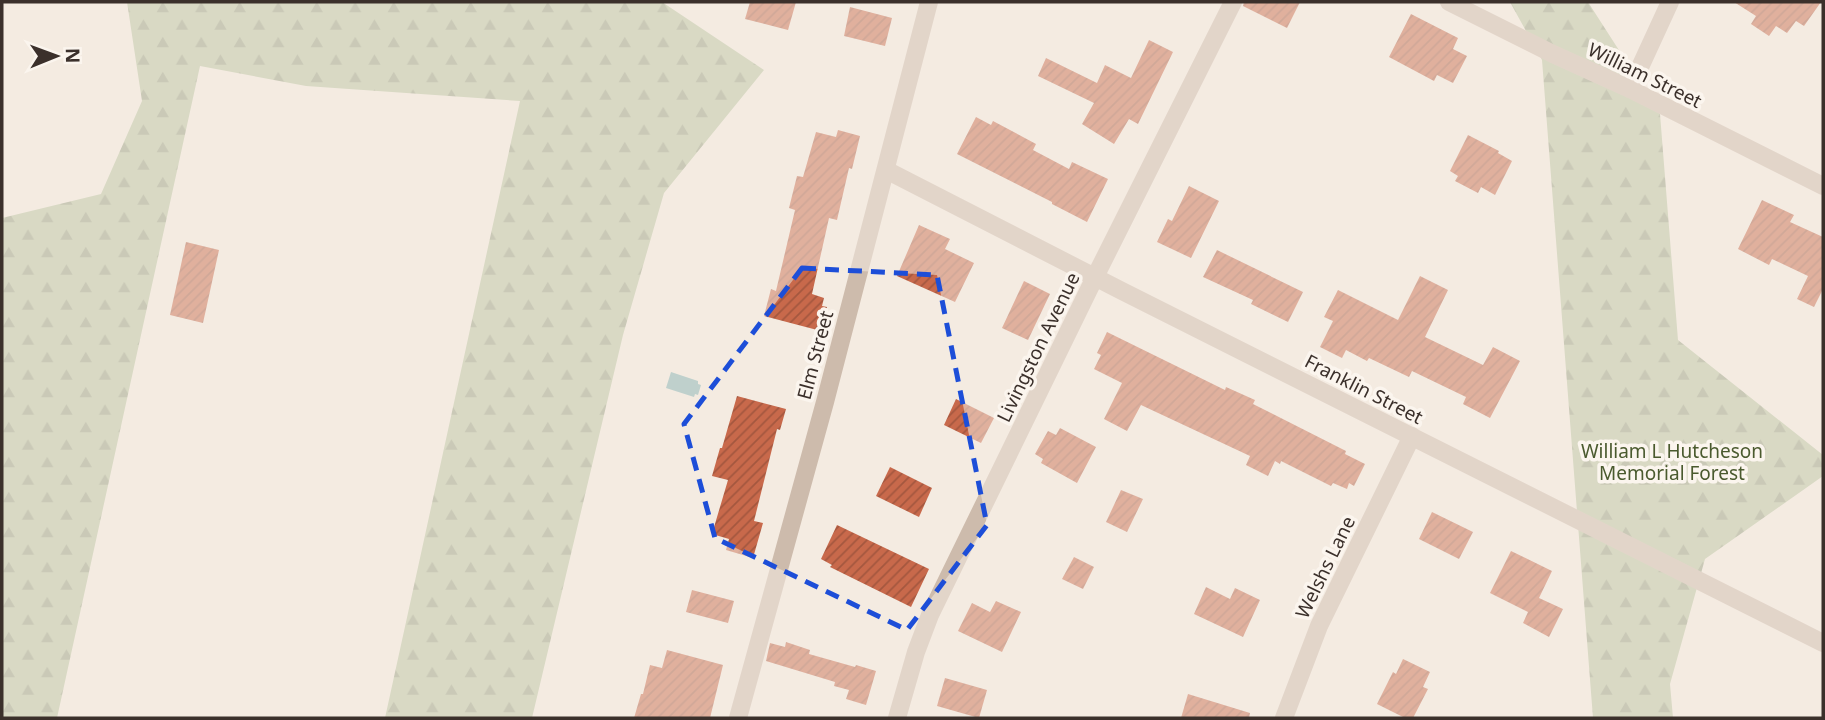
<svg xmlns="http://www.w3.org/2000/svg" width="1825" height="720" font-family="'Noto Sans',sans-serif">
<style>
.forest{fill:url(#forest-firs)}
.water{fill:#7fb0b2}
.building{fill:url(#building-hatch)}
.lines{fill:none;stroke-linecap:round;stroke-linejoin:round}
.street{stroke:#cdbbac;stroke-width:18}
.marked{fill:none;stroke:#1d4ed8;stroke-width:5;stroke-dasharray:14 9;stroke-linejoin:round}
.labels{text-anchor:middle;stroke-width:7;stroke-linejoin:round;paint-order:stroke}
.street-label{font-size:19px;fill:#3b302b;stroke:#fbf5ee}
.park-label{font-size:19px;fill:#4a5a2e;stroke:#fbf5ee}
</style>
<defs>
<pattern id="forest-firs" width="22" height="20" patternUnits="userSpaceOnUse" patternTransform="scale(1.75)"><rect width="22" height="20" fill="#b8c4a0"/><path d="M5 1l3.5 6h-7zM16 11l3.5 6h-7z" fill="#97a083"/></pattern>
<pattern id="building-hatch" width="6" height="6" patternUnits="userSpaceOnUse" patternTransform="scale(1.75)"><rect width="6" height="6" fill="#c8694b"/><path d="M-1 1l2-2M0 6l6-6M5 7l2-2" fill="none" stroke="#a4573f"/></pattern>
</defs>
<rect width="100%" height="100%" fill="#f4ebe1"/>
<g class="forest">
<path d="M127 2H662L764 70 664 193 623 335 532 718H385L520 101 306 86 200 66 57 718H2V218L101 194 142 101Z"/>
<path d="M1510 2H1588L1660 114 1678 340 1823 455V476L1705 559 1670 684 1673 718H1593L1542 60Z"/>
</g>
<path class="water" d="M671 372 698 381V384L701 385 698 395 695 394 694 397 666 388Z"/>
<g class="building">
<path d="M750 2H796L788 30 745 19Z"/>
<path d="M1244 2H1300L1287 28 1243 6Z"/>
<path d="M1734 2H1821L1804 26 1796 21 1787 33 1776 26 1769 36 1751 24 1756 16Z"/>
<path d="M850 7 892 18 885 46 844 36Z"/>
<path d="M1411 14 1458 38 1453 49 1467 56 1453 83 1437 75 1434 81 1389 57Z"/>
<path d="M1149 40 1173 52 1138 124 1129 119 1114 144 1082 124 1094 103 1038 76 1046 58 1097 83 1105 65 1131 78Z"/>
<path d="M976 117 991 125 993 121 1036 144 1033 150 1069 169 1072 162 1108 179 1087 222 1052 204V202L957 154Z"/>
<path d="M838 130 860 136 852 169 849 168 837 220 829 218 812 294 824 298 822 306 827 307 821 331 764 316 771 289 776 291 795 210 789 208 797 176 803 177 816 132 836 137Z"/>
<path d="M1468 135 1499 151 1498 153 1512 161 1495 195 1481 187 1478 193 1455 181 1458 176 1450 171Z"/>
<path d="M1189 186 1219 201 1191 258 1157 242 1168 219 1172 221Z"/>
<path d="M1762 200 1794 215 1790 222 1823 237V289L1814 307 1797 299 1808 276 1772 259 1769 265 1738 249Z"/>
<path d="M919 225 950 239 945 249 974 263 955 302 897 276Z"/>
<path d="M186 242 219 250 203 323 170 315Z"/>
<path d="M1217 250 1303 292 1288 322 1251 304 1253 300 1203 277Z"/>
<path d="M1420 276 1448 290 1425 337 1483 365 1493 347 1520 361 1490 418 1463 404 1466 397 1412 371 1409 377 1369 358 1367 361 1346 350 1342 358 1320 347 1333 321 1324 317 1338 290 1398 320Z"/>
<path d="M1024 281 1050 294 1028 340 1002 328Z"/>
<path d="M1107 332 1225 390 1226 387 1255 400 1253 404 1346 451 1345 454 1365 464 1354 486 1349 483 1347 489 1333 483 1331 486 1281 461 1280 464 1275 461 1268 476 1246 465 1250 456 1141 405 1127 431 1104 419 1122 383 1094 369 1101 355 1097 353Z"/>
<path d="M737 396 786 409 780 430 777 429 754 521 763 523 753 558 726 550 729 539 712 534 728 480 712 476 720 448H722Z"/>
<path d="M956 399 994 418 981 443 944 425Z"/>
<path d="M1060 428 1096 447 1077 483 1041 463 1043 459 1035 454 1048 431 1056 435Z"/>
<path d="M890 467 932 488 919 517 876 496Z"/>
<path d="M1121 490 1143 499 1127 532 1106 522Z"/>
<path d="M1432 512 1473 532 1459 559 1419 539Z"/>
<path d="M837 525 929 569 911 607 830 567 832 565 821 559Z"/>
<path d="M1511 551 1552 571 1539 598 1563 609 1549 637 1523 623 1528 612 1490 593Z"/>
<path d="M1074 557 1094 567 1083 589 1062 579Z"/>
<path d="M1206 587 1230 599 1235 588 1260 600 1243 637 1194 614Z"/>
<path d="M692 590 734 601 728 623 686 612Z"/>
<path d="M996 601 1021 612 1002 652 958 631 972 603 990 612Z"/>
<path d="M786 642 810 650 809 654 855 667 856 665 876 671 866 705 846 699 849 690 834 686 835 682 766 661 770 643 785 647Z"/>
<path d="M667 650 723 665 710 718H634L641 694H643L650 665 662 668Z"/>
<path d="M1403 659 1430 672 1423 687 1428 689 1413 718H1405L1377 704 1393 672 1396 674Z"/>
<path d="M945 678 987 690 979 718 937 706Z"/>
<path d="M1188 694 1250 713 1249 718H1181Z"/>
</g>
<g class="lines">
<g class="street">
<path d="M1449 2 1553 54 1630 89 1823 186"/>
<path d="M1630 89 1670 2"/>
<path d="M886 170 1122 291 1823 643"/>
<path d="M738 718 825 402 929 2"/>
<path d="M897 718 916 652 930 615 1095 277 1233 2"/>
<path d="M1284 718 1319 626 1412 436"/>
</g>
</g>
<path d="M0 0H1825V720H0ZM802 268 937 275 987 525 907 630 715 538 684 424Z" fill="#f4ebe1" fill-opacity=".55" fill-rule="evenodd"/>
<path class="marked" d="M802 268 937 275 987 525 907 630 715 538 684 424Z"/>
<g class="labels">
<g class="street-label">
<text transform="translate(1645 75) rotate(26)" y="7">William Street</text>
<text transform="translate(1038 347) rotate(-64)" y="7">Livingston Avenue</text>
<text transform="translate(815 355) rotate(-75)" y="7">Elm Street</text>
<text transform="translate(1364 389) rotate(27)" y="7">Franklin Street</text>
<text transform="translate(1325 567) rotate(-64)" y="7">Welshs Lane</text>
</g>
<g class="park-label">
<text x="1672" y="458">William L Hutcheson<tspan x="1672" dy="22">Memorial Forest</tspan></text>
</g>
</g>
<rect width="1825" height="720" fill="none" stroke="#3b302b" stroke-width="7"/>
<g transform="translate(56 56) rotate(89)" stroke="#fbf5ee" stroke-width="5" paint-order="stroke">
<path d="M0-5L12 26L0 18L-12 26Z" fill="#3b302b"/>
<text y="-10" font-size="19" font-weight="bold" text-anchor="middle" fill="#3b302b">N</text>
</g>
</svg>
